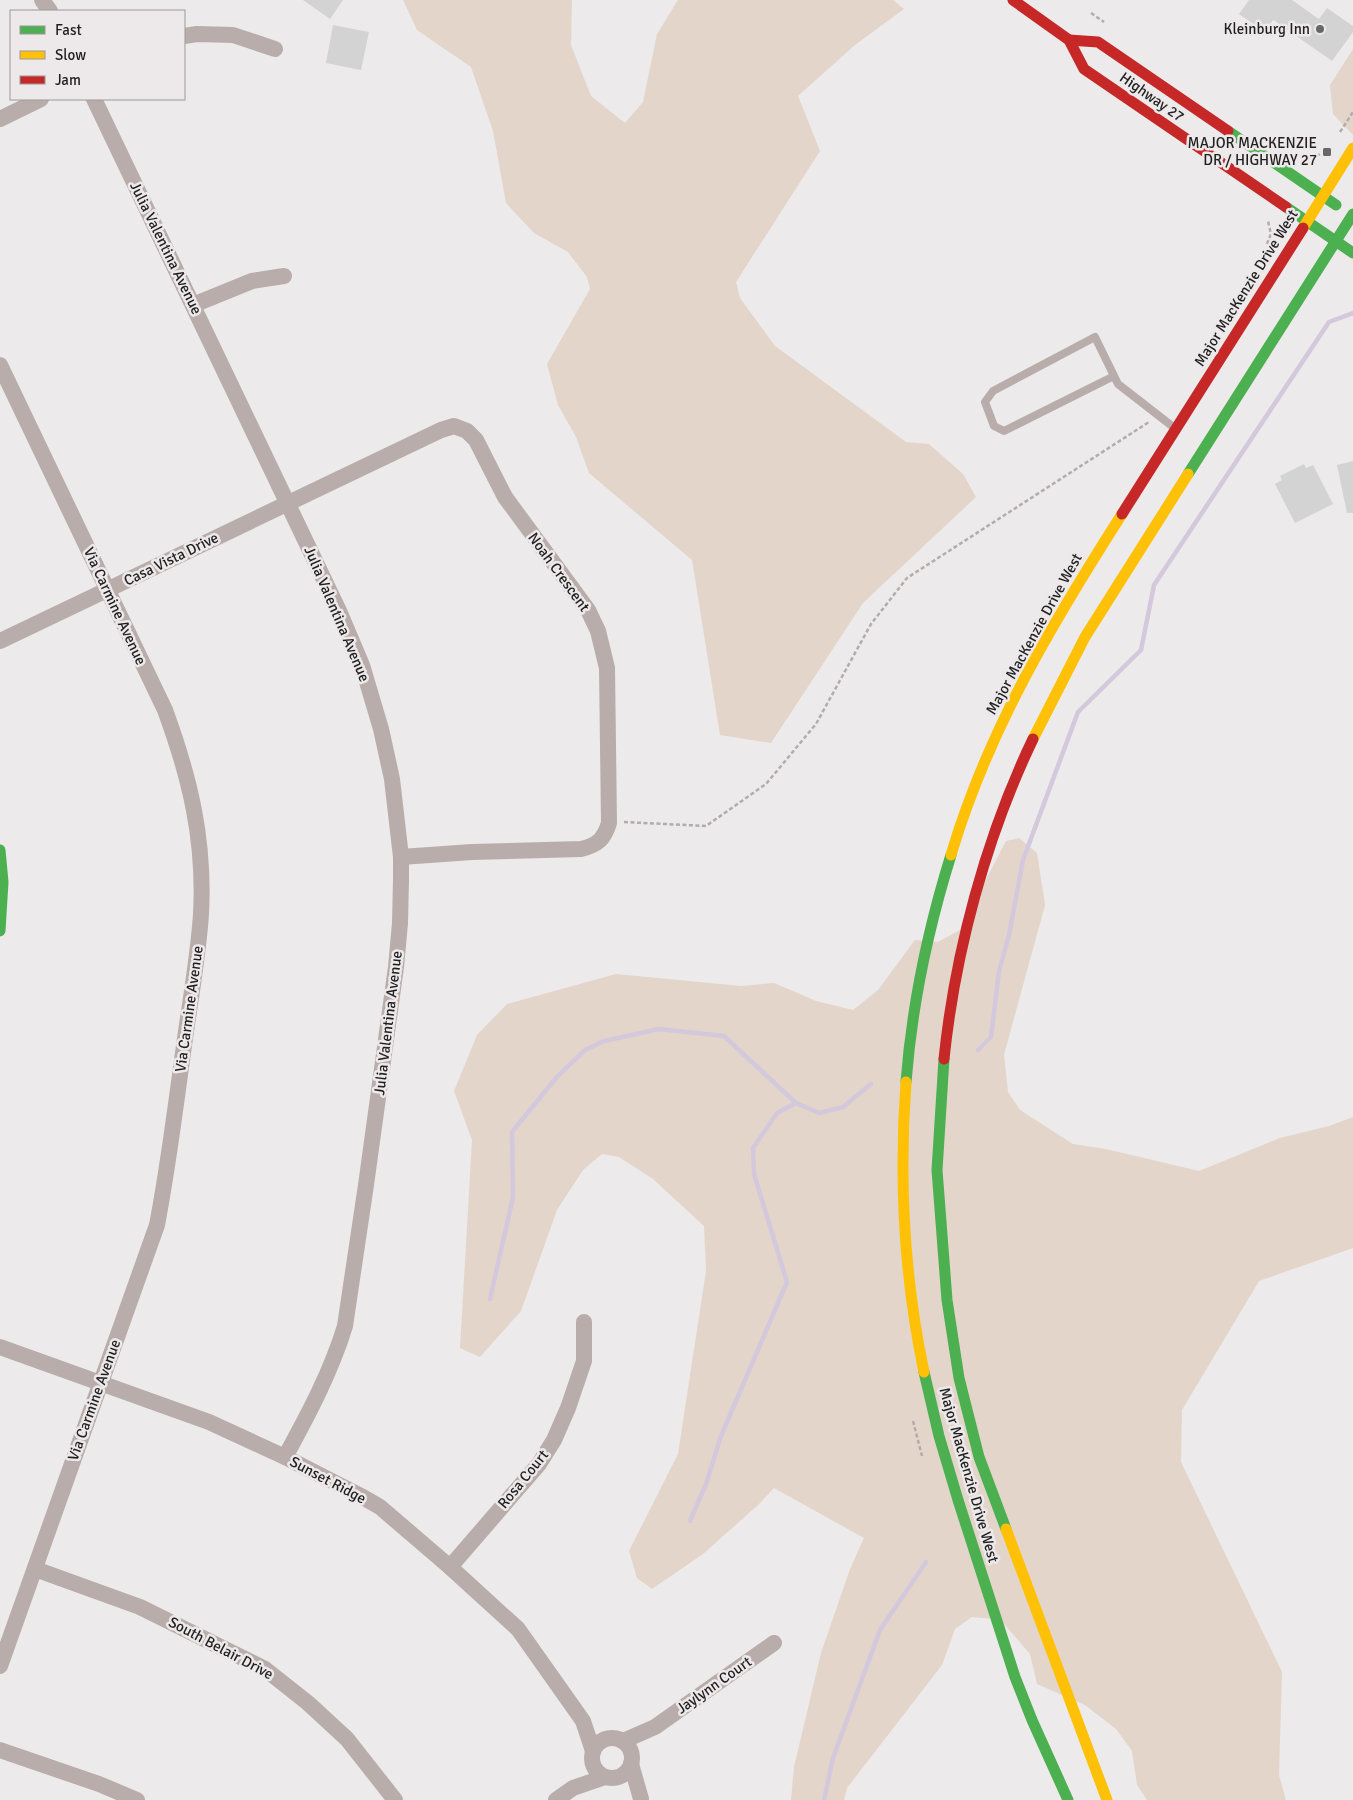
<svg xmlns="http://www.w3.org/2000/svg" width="1353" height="1800" font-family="Signika,sans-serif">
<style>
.green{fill:#e3d5c9}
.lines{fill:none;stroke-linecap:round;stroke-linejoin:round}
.stream{stroke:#d4c8dc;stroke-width:4.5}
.building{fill:#d4d3d4}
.path{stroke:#b4acaa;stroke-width:2.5;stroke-dasharray:4 2.5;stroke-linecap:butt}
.lane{stroke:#b8adaa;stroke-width:8}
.street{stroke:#b8adaa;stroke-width:16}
.fast{stroke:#4caf50;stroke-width:11}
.slow{stroke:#ffc107;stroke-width:11}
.jam{stroke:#c62828;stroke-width:11}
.poi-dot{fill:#686667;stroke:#ede9ea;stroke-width:2}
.labels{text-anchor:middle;stroke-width:5;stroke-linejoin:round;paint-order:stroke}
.poi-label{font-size:15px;fill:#211f20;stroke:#ede9ea;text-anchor:end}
.street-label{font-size:15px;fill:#211f20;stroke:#ede9ea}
</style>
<rect width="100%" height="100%" fill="#eceaeb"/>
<g class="green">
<path d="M403 0H572L571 45 591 96 625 123 643 102 657 34 678 0H893L904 9 855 45 798 96 820 151 736 282 740 298 775 346 906 442 929 444 963 474 976 497 863 603 771 743 720 735 692 560 589 473 576 437 558 405 547 364 590 289 587 277 568 252 534 233 506 203 493 131 471 67 417 30Z"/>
<path d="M1353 49V135L1333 114 1330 85Z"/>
<path d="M1019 838 1037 853 1045 905 1004 1055 1008 1092 1020 1110 1073 1144 1106 1149 1199 1171 1280 1138 1329 1126 1353 1117V1248L1259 1281 1182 1410 1181 1462 1282 1672 1279 1775 1286 1800H1147L1137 1785 1132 1751 1116 1729 1085 1705 1037 1684 1030 1654 1005 1625 994 1619 972 1617 955 1629 942 1665 847 1788 844 1800H791L794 1767 821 1653 850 1569 864 1538 774 1488 758 1505 703 1554 652 1589 637 1578 629 1551 678 1454 706 1271 704 1226 653 1179 619 1157 602 1154 583 1170 557 1210 521 1311 480 1357 460 1348 472 1140 454 1091 477 1035 507 1004 616 974 741 986 774 983 816 1001 853 1010 878 990 915 940 938 942 960 930 1006 841Z"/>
</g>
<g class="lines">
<g class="stream">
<path d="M978 1050 991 1037 999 971 1009 935 1023 860 1078 712 1141 650 1154 585 1329 322 1353 313"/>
<path d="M490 1299 513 1197 512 1132 556 1078 585 1050 604 1041 659 1029 724 1036 796 1103 819 1113 843 1107 871 1084"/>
<path d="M690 1521 706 1484 721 1436 787 1282 754 1174 753 1148 777 1113 796 1103"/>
<path d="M824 1800 833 1758 880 1630 926 1562"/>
</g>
</g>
<g class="building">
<path d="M303 0H343L330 19Z"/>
<path d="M1249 0H1292L1319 19 1327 8 1353 26V32L1332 61 1275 21 1273 20 1265 32 1239 14Z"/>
<path d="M333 25 369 32 361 70 326 63Z"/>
<path d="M1353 461V513H1347L1337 465Z"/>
<path d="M1304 464 1306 468 1313 465 1333 504 1295 523 1275 484 1282 480 1280 476Z"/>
</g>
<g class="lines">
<g class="path">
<path d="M1091 13 1104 22"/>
<path d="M1340 132 1353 112"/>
<path d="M1304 157 1314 158 1330 147"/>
<path d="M1267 244 1271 234 1268 221"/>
<path d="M624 822 706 826 766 784 816 724 871 624 907 578 1149 422"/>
<path d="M913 1421 922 1456"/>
</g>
<path class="lane" d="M1114 376 1004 431 994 426 985 402 993 391 1095 337 1118 384 1172 426"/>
<g class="street">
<path d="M42 0 50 11"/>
<path d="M184 36 197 34 233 35 275 49"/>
<path d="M94 99 340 613 362 665 381 729 392 779 401 857V880L400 923 396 967 366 1185 345 1326C331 1372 308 1415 285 1457"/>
<path d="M0 119 41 99"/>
<path d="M193 305 252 281 284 276"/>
<path d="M0 365 165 710C190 778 205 840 201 914 198 960 189 1007 183 1053 175 1110 168 1168 157 1225L0 1666"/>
<path d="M0 641 441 430 454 426 467 431 476 440 505 497 588 610 598 631 607 668 609 823C604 839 598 845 581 849L472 852 401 857"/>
<path d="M0 1347 209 1422 285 1457 361 1496 380 1507 450 1567 518 1629 583 1721 593 1751"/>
<path d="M450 1567 539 1464 554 1440 568 1408 584 1361V1322"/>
<path d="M35 1569 140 1607 265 1669 308 1703 347 1739 395 1800"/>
<circle cx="612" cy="1758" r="20"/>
<path d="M623 1741 655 1727 774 1643"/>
<path d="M0 1750 99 1784 137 1800"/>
<path d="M631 1764 641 1799"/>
<path d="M556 1800 573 1788 605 1777"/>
</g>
<g class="fast">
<path d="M1228 131 1336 205"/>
<path d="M1286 207 1353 253"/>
<path d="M1188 474 1353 214"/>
<path d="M0 850 3 882 0 931"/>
<path d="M944 1059 937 1170 947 1300 959 1378 979 1457 1006 1529"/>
<path d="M906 1082C912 1004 928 929 951 855"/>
<path d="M924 1372 939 1436 958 1500 1015 1677 1032 1720 1068 1800"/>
</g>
<g class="slow">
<path d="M1303 228 1353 148"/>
<path d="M1033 739 1085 637 1188 474"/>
<path d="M951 855C988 730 1053 622 1122 514"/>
<path d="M906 1082C899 1178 904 1277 924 1372"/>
<path d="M1006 1529 1107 1800"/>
</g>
<g class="jam">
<path d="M1013 0 1069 40 1084 69 1286 207"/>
<path d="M1069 40 1098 42 1228 131"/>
<path d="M1122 514 1303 228"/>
<path d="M944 1059C955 952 986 837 1033 739"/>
</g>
</g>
<g class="poi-dot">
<circle cx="1320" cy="29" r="5"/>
<rect x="1322" y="147" width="10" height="10" rx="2.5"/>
</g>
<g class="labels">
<g class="poi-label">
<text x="1310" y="34">Kleinburg Inn</text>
<text x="1317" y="148">MAJOR MACKENZIE<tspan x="1317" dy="17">DR / HIGHWAY 27</tspan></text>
</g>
<g class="street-label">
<text transform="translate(1152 97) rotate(35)" y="5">Highway 27</text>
<text transform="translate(166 248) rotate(64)" y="5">Julia Valentina Avenue</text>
<text transform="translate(1246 288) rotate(-58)" y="5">Major MacKenzie Drive West</text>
<text transform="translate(171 559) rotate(-26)" y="5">Casa Vista Drive</text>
<text transform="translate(559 572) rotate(54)" y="5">Noah Crescent</text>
<text transform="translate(115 606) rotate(65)" y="5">Via Carmine Avenue</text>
<text transform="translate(337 614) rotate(67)" y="5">Julia Valentina Avenue</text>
<text transform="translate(1034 634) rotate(-61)" y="5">Major MacKenzie Drive West</text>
<text transform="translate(189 1009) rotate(-82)" y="5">Via Carmine Avenue</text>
<text transform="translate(388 1023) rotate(-83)" y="5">Julia Valentina Avenue</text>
<text transform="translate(94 1400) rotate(-70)" y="5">Via Carmine Avenue</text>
<text transform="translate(969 1475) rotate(74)" y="5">Major MacKenzie Drive West</text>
<text transform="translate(523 1479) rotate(-51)" y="5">Rosa Court</text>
<text transform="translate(328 1480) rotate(28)" y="5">Sunset Ridge</text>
<text transform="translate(221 1648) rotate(28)" y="5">South Belair Drive</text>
<text transform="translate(714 1685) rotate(-35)" y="5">Jaylynn Court</text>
</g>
</g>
<rect x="10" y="10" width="175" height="90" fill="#ede9ea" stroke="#9b9899"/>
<rect x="20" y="26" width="25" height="8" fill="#4caf50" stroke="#9b9899"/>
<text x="55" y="35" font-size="15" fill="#211f20">Fast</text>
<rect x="20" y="51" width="25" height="8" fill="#ffc107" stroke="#9b9899"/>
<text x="55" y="60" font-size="15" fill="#211f20">Slow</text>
<rect x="20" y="76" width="25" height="8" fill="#c62828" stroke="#9b9899"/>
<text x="55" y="85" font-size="15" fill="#211f20">Jam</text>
</svg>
